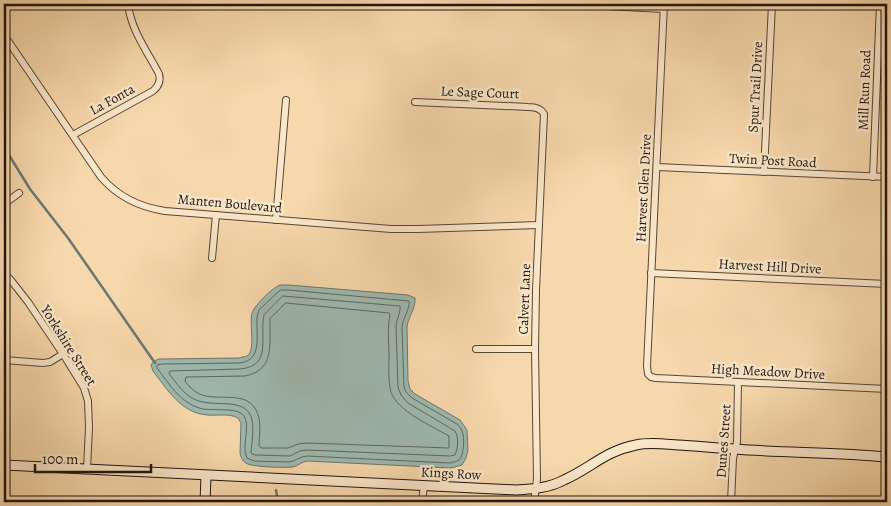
<svg xmlns="http://www.w3.org/2000/svg" width="891" height="506" font-family="Alegreya,serif">
<style>
.water{fill:#9eb9af;stroke:#6c776f}
.lines{fill:none;stroke-linecap:round;stroke-linejoin:round}
.shore{stroke:#5f675f;stroke-width:1}
.stream{stroke:#6c776f;stroke-width:2.5}
.street-casing{stroke:#564636;stroke-width:8}
.secondary-casing{stroke:#20150f;stroke-width:11}
.street{stroke:#fae6c9;stroke-width:6}
.secondary{stroke:#fae6c9;stroke-width:9}
.labels{text-anchor:middle;stroke-width:5;stroke-linejoin:round;paint-order:stroke}
.street-label{font-size:14px;fill:#20150f;stroke:#fae6c9}
</style>
<rect width="100%" height="100%" fill="#f7d8ac"/>
<filter id="stains"><feTurbulence type="fractalNoise" baseFrequency=".004" numOctaves="4"/><feColorMatrix values="0 0 0 0 .2 0 0 0 0 .09 0 0 0 0 .02 0 0 0 .5 -.17"/></filter>
<radialGradient id="worn" r=".72"><stop offset=".6" stop-color="#630" stop-opacity="0"/><stop offset="1" stop-color="#630" stop-opacity=".3"/></radialGradient>
<path class="water" d="M280 285H289L408 295 415 298C416 308 408 317 407 327L408 381 410 389 415 394 460 420 467 430 468 450 466 458 462 465 451 468 307 461C301 462 298 466 293 467 285 468 251 467 246 463 242 461 241 457 240 453L241 423 238 418C229 413 217 416 207 415 181 413 167 389 153 371L151 365 154 361 159 359 239 358C241 357 245 357 247 356 256 351 249 323 252 313 255 305 272 288 280 285Z"/>
<g class="lines">
<g class="shore">
<path d="M281 290H288L409 301C410 309 403 318 402 327L404 387 406 392 412 398 457 424C459 426 461 428 462 431 465 437 464 456 459 460 456 462 453 462 450 463L307 456 302 457 293 461 289 462 254 461 247 458C241 446 251 427 244 416 237 406 211 412 199 408 180 402 169 384 157 368V365L162 364 239 363C263 361 256 335 257 317L259 310 278 292Z"/>
<path d="M283 296 400 306C401 312 396 320 396 327L398 387 401 395 408 403 455 431C459 438 458 448 455 455L450 456 307 450 300 451 290 456 255 455 252 454 251 452C252 442 254 430 252 420 247 395 212 409 194 399 183 394 177 383 169 374L170 371 240 369C273 366 259 337 264 315Z"/>
<path d="M286 303 389 313 390 315C387 328 389 343 389 357 389 368 388 381 391 392 397 411 432 426 449 436V448L307 443 298 444 288 448H261L259 445C259 437 261 427 259 418 252 390 226 400 206 396 196 394 190 388 185 381L186 377 245 376C276 370 269 342 270 319Z"/>
</g>
<g class="stream">
<path d="M4 147 30 189 68 238 155 363"/>
<path d="M276 490 278 502"/>
</g>
<defs>
<g id="street">
<path d="M567 4 663 9"/>
<path d="M664 4 647 366 648 374 651 377 656 378 887 389"/>
<path d="M4 35 101 177C118 197 139 207 165 211L391 229H418L539 225"/>
<path d="M415 102 528 107C534 107 541 108 544 114L536 290 535 349 537 479 534 502"/>
<path d="M73 135 153 91C159 86 161 81 159 74 147 51 131 30 128 4"/>
<path d="M657 167 887 177"/>
<path d="M764 172 772 4"/>
<path d="M873 177 880 4"/>
<path d="M4 204 19 193"/>
<path d="M276 220 286 100"/>
<path d="M212 258 216 215"/>
<path d="M651 273 887 284"/>
<path d="M4 274 10 279 28 302 63 354 84 388 88 401 89 427 87 469"/>
<path d="M476 349H535"/>
<path d="M4 360 43 363 50 362 63 354"/>
<path d="M422 502 424 485"/>
<path d="M731 502 733 458 737 442 738 382"/>
</g>
<g id="secondary">
<path d="M4 465 516 490C533 489 549 488 564 480 591 468 605 451 636 445 650 442 663 444 678 445 697 446 716 448 735 449 785 453 837 452 887 457"/>
<path d="M205 502 206 476"/>
</g>
</defs>
<use href="#street" class="street-casing"/>
<use href="#secondary" class="secondary-casing"/>
<use href="#street" class="street"/>
<use href="#secondary" class="secondary"/>
</g>
<g class="labels">
<g class="street-label">
<text transform="translate(755 87) rotate(-87)" y="5">Spur Trail Drive</text>
<text transform="translate(864 90) rotate(-88)" y="5">Mill Run Road</text>
<text transform="translate(480 92) rotate(2)" y="5">Le Sage Court</text>
<text transform="translate(112 99) rotate(-29)" y="5">La Fonta</text>
<text transform="translate(773 160) rotate(3)" y="5">Twin Post Road</text>
<text transform="translate(643 188) rotate(-87)" y="5">Harvest Glen Drive</text>
<text transform="translate(230 203) rotate(5)" y="5">Manten Boulevard</text>
<text transform="translate(770 266) rotate(3)" y="5">Harvest Hill Drive</text>
<text transform="translate(524 299) rotate(-88)" y="5">Calvert Lane</text>
<text transform="translate(69 345) rotate(58)" y="5">Yorkshire Street</text>
<text transform="translate(768 371) rotate(3)" y="5">High Meadow Drive</text>
<text transform="translate(723 441) rotate(-86)" y="5">Dunes Street</text>
<text transform="translate(451 473) rotate(3)" y="5">Kings Row</text>
</g>
</g>
<rect width="891" height="506" fill="none" stroke="#f7d8ac" stroke-width="20"/>
<rect x="5" y="5" width="881" height="496" fill="none" stroke="#20150f" stroke-width="2.5"/>
<rect x="10" y="10" width="871" height="486" fill="none" stroke="#20150f"/>
<path d="M35 464v8h116v-8" fill="none" stroke="#20150f" stroke-width="2.5"/>
<text x="42" y="464" font-size="15" fill="#20150f" stroke="#fae6c9" stroke-width="4" paint-order="stroke">100 m</text>
<rect width="100%" height="100%" filter="url(#stains)"/>
<rect width="100%" height="100%" fill="url(#worn)"/>
</svg>
